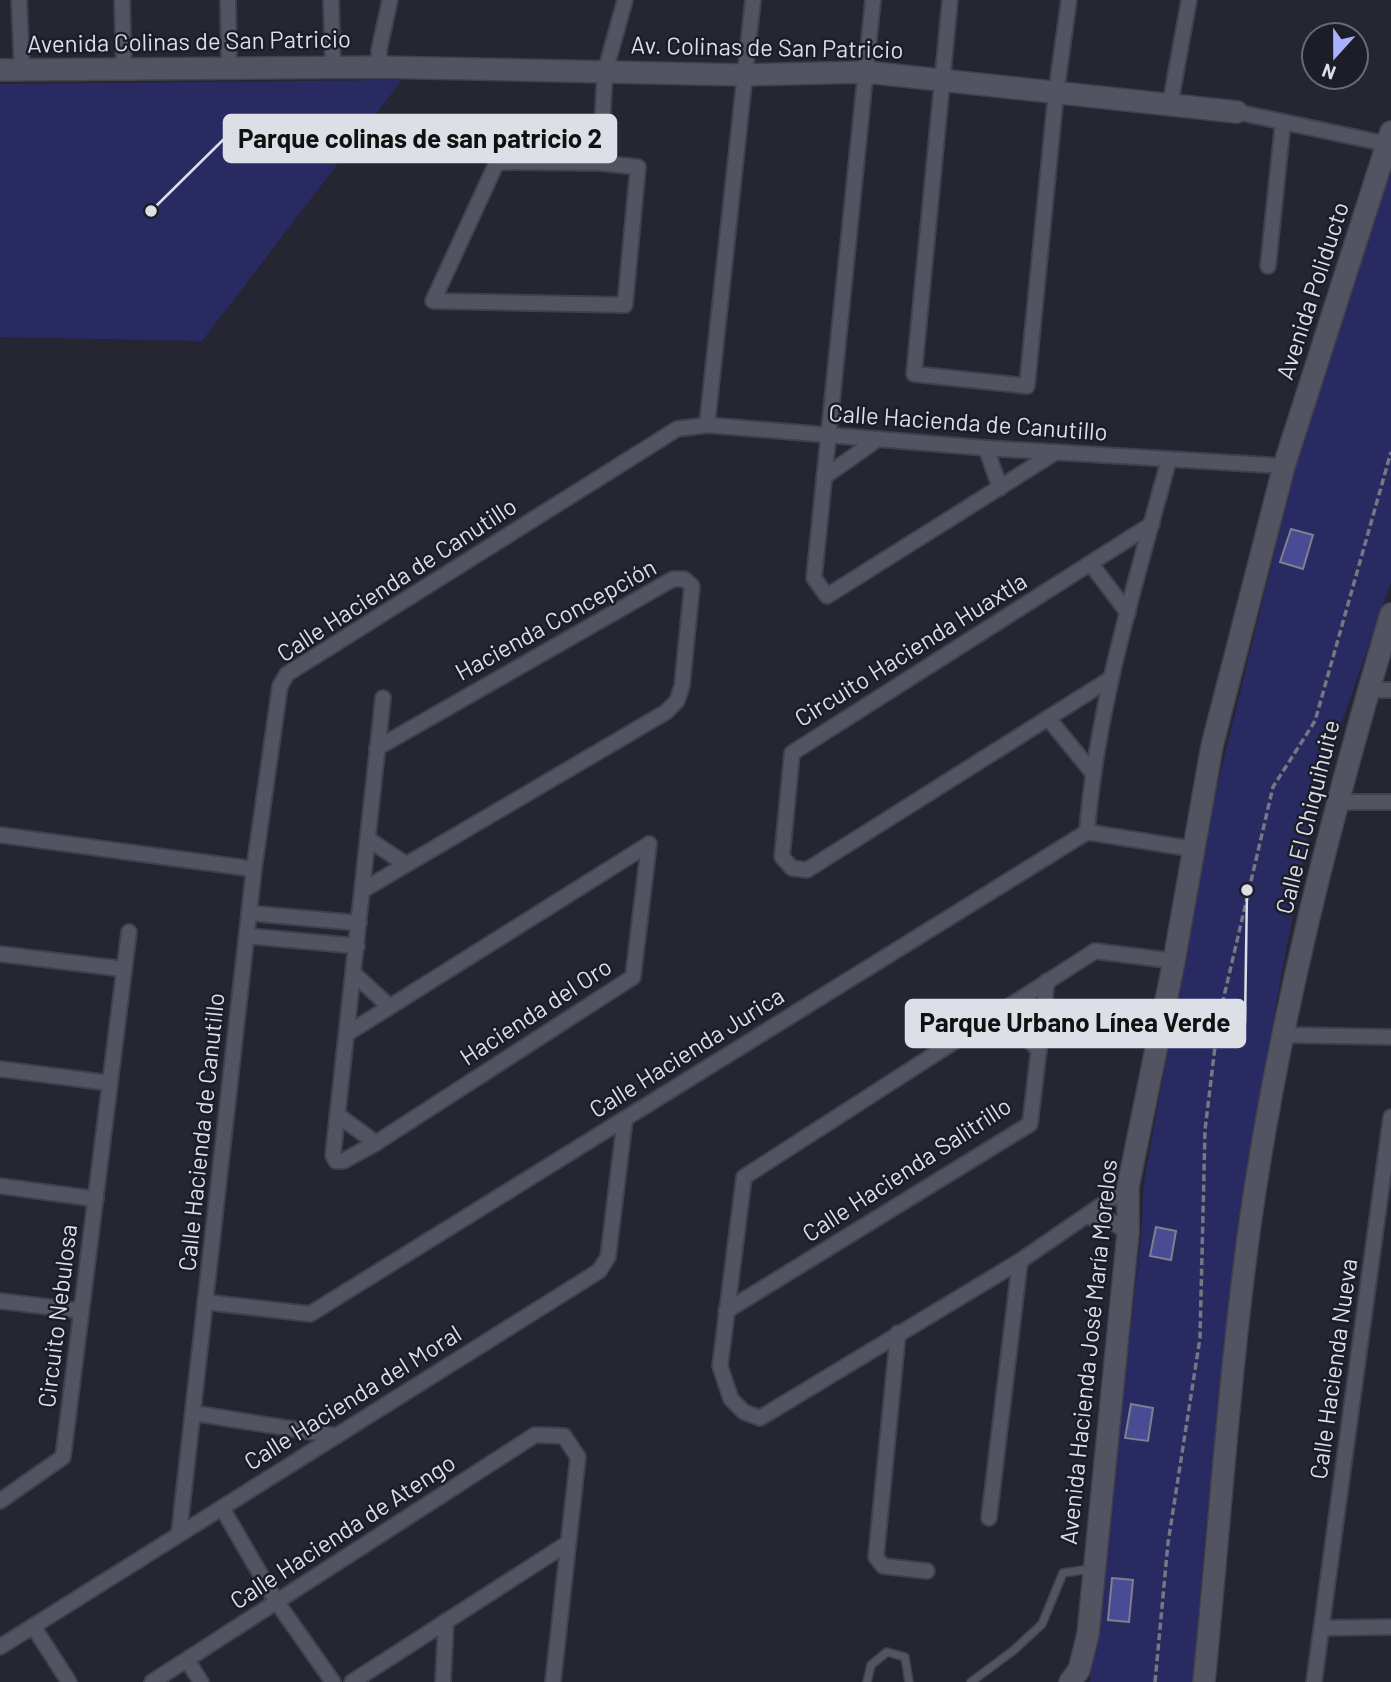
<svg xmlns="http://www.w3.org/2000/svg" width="1391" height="1682" font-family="Barlow,sans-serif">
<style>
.green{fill:#2a2a63}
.building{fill:#494b94;stroke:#7e808e;stroke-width:2}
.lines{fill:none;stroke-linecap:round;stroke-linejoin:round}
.lane-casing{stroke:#40414b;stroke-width:10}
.street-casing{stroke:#40414b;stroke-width:18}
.secondary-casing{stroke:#40414b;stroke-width:24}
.path{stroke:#767781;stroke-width:3.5;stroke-dasharray:7 3.5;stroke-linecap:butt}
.lane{stroke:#525461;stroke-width:7}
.street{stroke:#525461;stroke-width:14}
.secondary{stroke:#525461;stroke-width:21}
.labels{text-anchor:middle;stroke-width:5;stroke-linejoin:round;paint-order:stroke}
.street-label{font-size:24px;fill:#dddfe6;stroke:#1b1d28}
.leader{fill:none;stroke:#dddfe6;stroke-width:2.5}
.callout-dot{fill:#dddfe6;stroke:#1b1d28;stroke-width:2.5}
.callout{fill:#dddfe6;stroke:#dddfe6;stroke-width:2.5}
.callout-label{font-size:26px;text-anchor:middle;font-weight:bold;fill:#111}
</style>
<rect width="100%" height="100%" fill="#252632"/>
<g class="green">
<path d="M402 80 202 341 0 337V84Z"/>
<path d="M1391 163V582L1315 798 1281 977 1244 1186 1205 1535 1193 1682H1090L1141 1236 1144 1182 1213 803 1295 469Z"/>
</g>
<g class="building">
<path d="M1291 529 1313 535 1303 569 1280 562Z"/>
<path d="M1156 1227 1176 1231 1171 1260 1150 1256Z"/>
<path d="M1131 1404 1153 1408 1148 1441 1125 1438Z"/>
<path d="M1112 1578 1133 1580 1129 1622 1108 1620Z"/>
</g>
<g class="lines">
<defs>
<g id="lane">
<path d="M867 1682 871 1665 887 1652 905 1657 909 1682"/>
<path d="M971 1682 1014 1650 1042 1624 1063 1573 1090 1569"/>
</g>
<g id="street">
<path d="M19 0 22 70"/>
<path d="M122 0 124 69"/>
<path d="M228 0 229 69"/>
<path d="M331 0 333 68"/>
<path d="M873 0 814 578 827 596 1056 452"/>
<path d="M950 0 914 374 1027 386 1056 93 1069 0"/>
<path d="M379 67V50L390 0"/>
<path d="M1170 105 1189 0"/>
<path d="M1237 112 1387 144"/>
<path d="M600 163 638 167 625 305 433 301 497 162 600 163 605 72 625 0"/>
<path d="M1268 266 1283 122"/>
<path d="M707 425 753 0"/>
<path d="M986 448 1000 488"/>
<path d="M824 477 878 439"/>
<path d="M1091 564 1128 613"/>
<path d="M1110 679 807 870 792 868 782 857 792 753 1152 524"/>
<path d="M1368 690H1391"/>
<path d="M383 698 333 1155 336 1161H343L376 1143 633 977 649 844"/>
<path d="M1048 718 1092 772"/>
<path d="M1335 802H1391"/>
<path d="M1087 832C1097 704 1136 582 1169 459"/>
<path d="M0 835 254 869"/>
<path d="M368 839 404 863"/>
<path d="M363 890 666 712 677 701 682 686 692 586 684 579H673L377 748"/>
<path d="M249 913 359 923"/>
<path d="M247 936 357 946"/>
<path d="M0 954 124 969"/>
<path d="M354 974 389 1006"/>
<path d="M1001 1010 1039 1051"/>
<path d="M348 1033 649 844"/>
<path d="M1284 1035 1391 1037"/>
<path d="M0 1069 110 1083"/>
<path d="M339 1116 376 1143"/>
<path d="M0 1186 96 1199"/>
<path d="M1128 1187 1020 1261 760 1418 744 1412 731 1399 720 1366 744 1177 1095 951 1174 961"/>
<path d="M1088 1217 1113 1222 1128 1233"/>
<path d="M0 1301 81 1311"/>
<path d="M205 1302 310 1314 1087 832 1193 849"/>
<path d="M726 1311 1030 1124 1047 981"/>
<path d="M898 1333 876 1557 883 1566 927 1571"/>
<path d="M193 1413 337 1436"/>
<path d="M0 1501 63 1457 129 932"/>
<path d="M222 1508 276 1601 333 1682"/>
<path d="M989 1518 1020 1261"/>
<path d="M179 1534 254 869 280 686 287 674 677 429 707 425 986 448 1284 466"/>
<path d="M33 1626 69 1682"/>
<path d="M1323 1628 1391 1627"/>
<path d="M0 1647 599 1271 608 1257 625 1119"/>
<path d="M187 1660 201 1682"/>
<path d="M152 1682 535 1435 564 1436 578 1457 553 1682"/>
<path d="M352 1682 568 1543"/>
<path d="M443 1682 446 1621"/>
<path d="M1314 1682 1391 1117"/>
</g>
<g id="secondary">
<path d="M0 70 379 67 745 75 866 72 1237 112"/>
<path d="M1070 1682 1079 1670 1088 1634 1128 1233V1187L1174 961 1212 746 1284 466 1391 132"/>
<path d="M1204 1682C1219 1532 1229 1380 1249 1231 1278 1022 1331 816 1391 614"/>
</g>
</defs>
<use href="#lane" class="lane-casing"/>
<use href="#street" class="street-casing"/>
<use href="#secondary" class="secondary-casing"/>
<path class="path" d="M1155 1682 1168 1543 1200 1338 1205 1130 1218 1022 1273 787 1315 721 1391 452"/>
<use href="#lane" class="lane"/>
<use href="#street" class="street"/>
<use href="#secondary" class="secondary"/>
</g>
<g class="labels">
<g class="street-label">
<text transform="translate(189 42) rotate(-1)" y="8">Avenida Colinas de San Patricio</text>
<text transform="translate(767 48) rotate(1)" y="8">Av. Colinas de San Patricio</text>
<text transform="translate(1313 291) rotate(-72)" y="8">Avenida Poliducto</text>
<text transform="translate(968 423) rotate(4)" y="8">Calle Hacienda de Canutillo</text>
<text transform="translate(397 580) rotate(-33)" y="8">Calle Hacienda de Canutillo</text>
<text transform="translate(556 620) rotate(-29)" y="8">Hacienda Concepción</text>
<text transform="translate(911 650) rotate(-32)" y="8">Circuito Hacienda Huaxtla</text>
<text transform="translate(1308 817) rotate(-76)" y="8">Calle El Chiquihuite</text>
<text transform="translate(536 1012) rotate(-33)" y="8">Hacienda del Oro</text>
<text transform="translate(687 1053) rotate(-32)" y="8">Calle Hacienda Jurica</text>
<text transform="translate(202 1132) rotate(-84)" y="8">Calle Hacienda de Canutillo</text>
<text transform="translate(907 1170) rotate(-33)" y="8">Calle Hacienda Salitrillo</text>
<text transform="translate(58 1316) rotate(-83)" y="8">Circuito Nebulosa</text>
<text transform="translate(1089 1352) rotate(-84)" y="8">Avenida Hacienda José María Morelos</text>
<text transform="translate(1334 1369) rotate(-82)" y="8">Calle Hacienda Nueva</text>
<text transform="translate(353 1398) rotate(-32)" y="8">Calle Hacienda del Moral</text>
<text transform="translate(343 1532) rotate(-33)" y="8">Calle Hacienda de Atengo</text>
</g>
</g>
<path class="leader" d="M151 211L224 139M1247 890L1245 1023"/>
<g class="callout-dot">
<circle cx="151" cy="211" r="7"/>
<circle cx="1247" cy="890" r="7"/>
</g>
<g class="callout">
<rect x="224" y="115" width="392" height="47" rx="7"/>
<rect x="906" y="1000" width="339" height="47" rx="7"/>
</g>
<g class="callout-label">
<text x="420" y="148">Parque colinas de san patricio 2</text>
<text x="1075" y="1032">Parque Urbano Línea Verde</text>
</g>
<g transform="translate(1335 56) rotate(201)"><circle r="33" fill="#1b1d28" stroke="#696b74" stroke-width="2"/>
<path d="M0-5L12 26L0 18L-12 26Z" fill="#a9b0fc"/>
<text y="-10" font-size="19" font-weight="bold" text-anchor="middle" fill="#dddfe6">N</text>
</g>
</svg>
